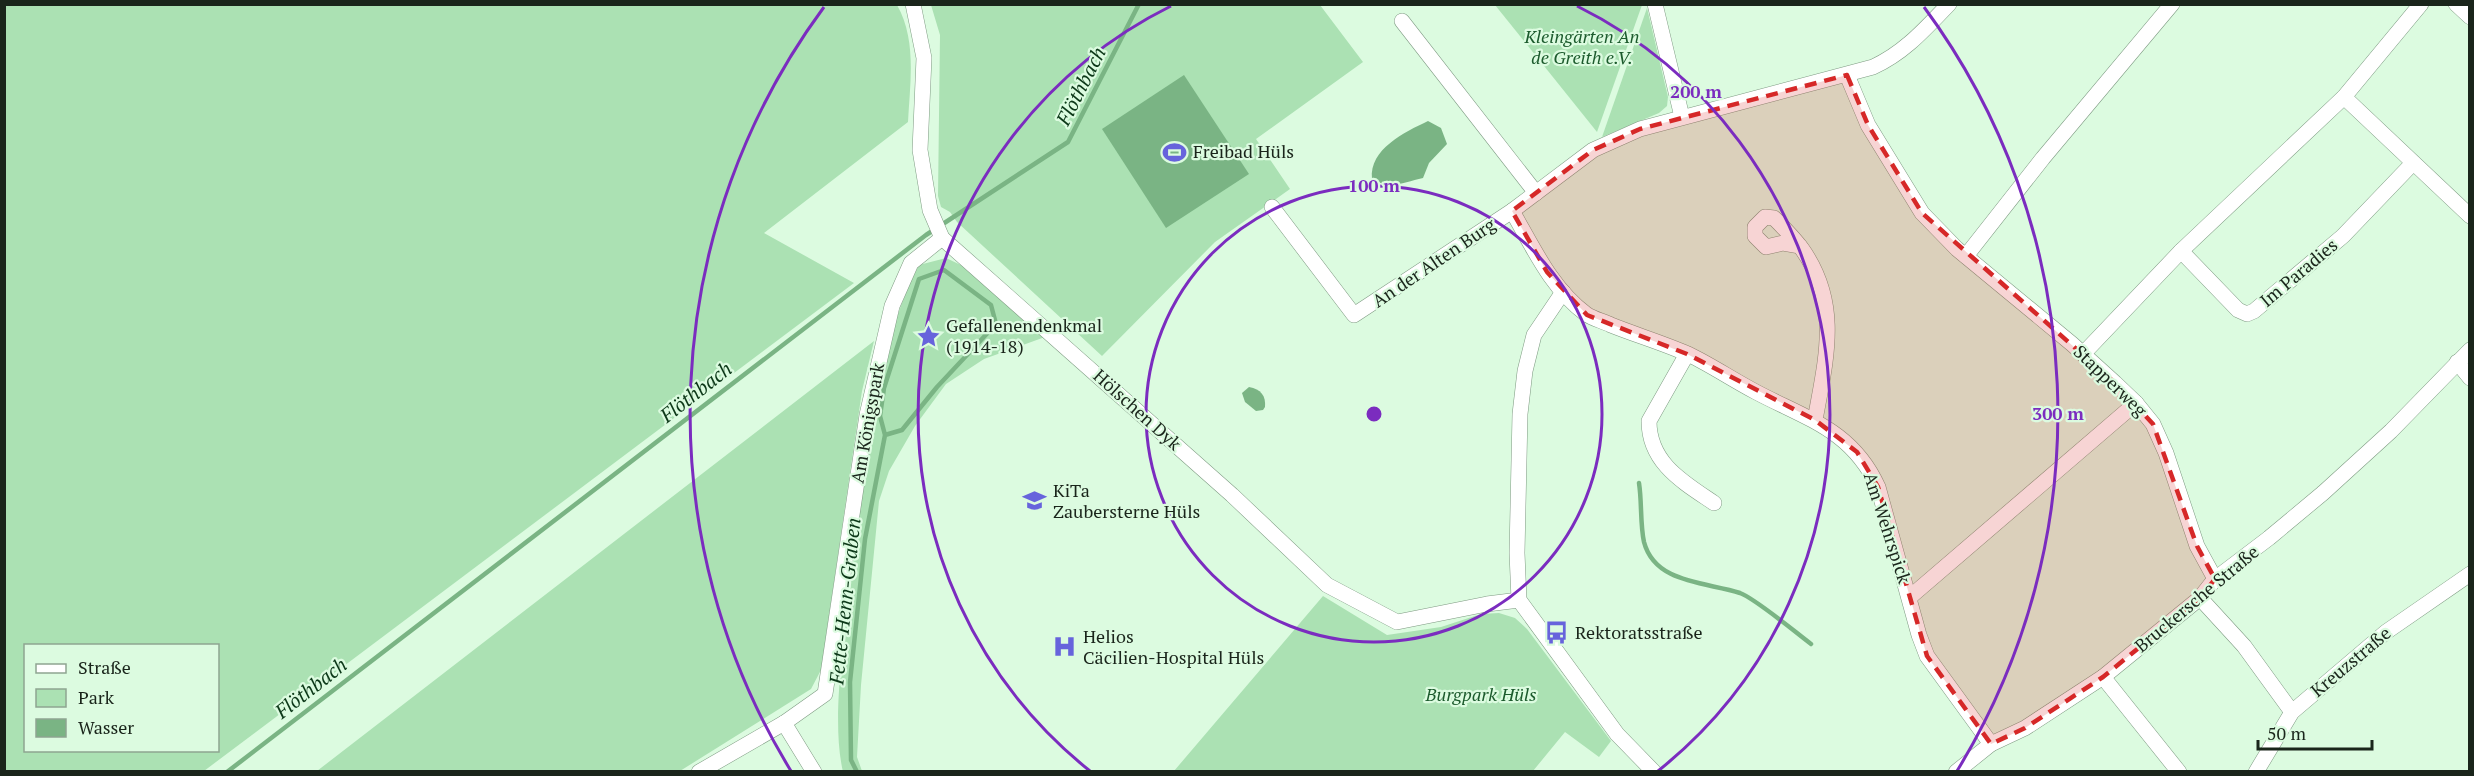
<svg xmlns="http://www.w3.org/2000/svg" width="2474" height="776" font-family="'PT Serif',serif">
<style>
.green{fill:#abe1b3;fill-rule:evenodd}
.water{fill:#7ab484}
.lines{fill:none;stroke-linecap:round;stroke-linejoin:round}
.stream{stroke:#7ab484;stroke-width:4.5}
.minor-casing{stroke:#7e9a82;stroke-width:16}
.minor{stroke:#fff;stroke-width:15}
.marked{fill:#d62828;fill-opacity:0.2;stroke:#d62828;stroke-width:4.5;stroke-dasharray:12 8;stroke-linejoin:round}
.ring{fill:none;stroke:#7b2cbf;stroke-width:3}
.labels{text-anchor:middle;stroke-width:4.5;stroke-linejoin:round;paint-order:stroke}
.park-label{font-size:18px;font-style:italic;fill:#1c5b2d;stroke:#dcfbe0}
.poi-label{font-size:18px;fill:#1a251b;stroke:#dcfbe0;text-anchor:start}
.street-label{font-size:18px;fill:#1a251b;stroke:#dcfbe0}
.water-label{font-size:20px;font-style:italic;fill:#0c3818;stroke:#dcfbe0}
.centre{fill:#7b2cbf;stroke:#dcfbe0;stroke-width:3}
.ring-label{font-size:18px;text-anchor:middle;font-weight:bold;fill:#7b2cbf;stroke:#dcfbe0;stroke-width:4.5;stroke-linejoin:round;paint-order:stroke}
</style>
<rect width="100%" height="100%" fill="#dcfbe0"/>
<g class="green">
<path d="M5 4 897 5C917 40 910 83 908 122L764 233 854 283 204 771H5ZM26 646H218V750H26Z"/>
<path d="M931 5H1320L1363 62 1256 139 1290 189 1215 242 1102 356 957 222 950 212 941 207 938 196 940 35Z"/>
<path d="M1495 5H1642L1597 132Z"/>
<path d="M1647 8 1668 97 1667 106 1659 113 1602 137Z"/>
<path d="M946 258 965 267 1045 337 984 359 946 384 915 426 889 471 879 501 861 685 857 757 862 771 843 772C831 720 844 643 850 590 862 490 872 354 919 265Z"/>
<path d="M874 341 862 391 821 670 811 689 680 771H317Z"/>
<path d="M1323 596 1387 635 1441 627 1481 614 1499 613 1515 618 1527 629 1611 741 1599 757 1565 732 1533 771H1174Z"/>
</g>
<g class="water">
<path d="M1184 75 1249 174 1166 228 1102 129Z"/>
<path d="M1428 121 1441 128 1447 144 1429 163 1423 178C1405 182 1389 190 1372 179 1369 149 1405 132 1428 121Z"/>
<path d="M1249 387C1261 389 1266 396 1265 407L1263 410 1256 411 1245 402 1242 393Z"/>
</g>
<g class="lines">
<g class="stream">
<path d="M1639 483C1642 502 1640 524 1644 542 1655 584 1707 582 1740 593 1756 599 1795 632 1811 644"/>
<path d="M227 772 926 235 1068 142 1139 4"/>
<path d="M857 772 851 760 850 682 865 539 885 435 880 416 884 388 919 279 944 270 991 305 996 324 937 387 902 430 885 435"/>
</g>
<defs>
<g id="minor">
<path d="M913 4 924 58 920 150 930 210 942 238 1232 495 1327 585 1397 622 1487 604 1519 600"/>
<path d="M1655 4 1682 117"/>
<path d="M2456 4 2470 17"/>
<path d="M1402 21 1536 193"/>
<path d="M1847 75 1868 125 1922 213 1957 249 2072 344 2115 383 2136 403 2153 424 2166 453 2197 546 2215 579"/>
<path d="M2344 97 2470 216"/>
<path d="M1272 207 1354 315 1512 211 1593 150 1640 129 1873 67C1904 53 1925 29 1949 4"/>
<path d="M1512 211C1533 247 1551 288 1586 314 1593 319 1603 321 1611 325 1636 335 1663 343 1688 354 1711 365 1733 380 1756 392 1807 419 1852 430 1878 487L1919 635 1927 656 1991 744"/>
<path d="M1800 246 1783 243 1766 247 1755 236V227L1765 217 1774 218C1784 228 1794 238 1802 249 1841 304 1826 359 1815 420"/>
<path d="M2181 251 2238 310 2247 314 2254 311 2343 236 2413 163"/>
<path d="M1966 256 2043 158 2172 4"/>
<path d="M1563 292 1534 335 1525 371 1520 414 1517 553 1519 600 1617 734 1654 772"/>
<path d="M1687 354 1649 421C1649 463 1683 482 1714 503"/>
<path d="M2083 354 2181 251 2344 97 2421 4"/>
<path d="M2457 362 2470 378"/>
<path d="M1910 597 2136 403"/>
<path d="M2200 598 2244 646 2292 712"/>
<path d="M2103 677 2179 772"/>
<path d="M784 723 814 772"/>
<path d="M699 772 784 723 825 694 867 415 892 306 911 263 942 238"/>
<path d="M1956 772 1991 744 2025 728 2103 677 2200 598 2215 579 2269 538 2323 493 2391 431 2470 350"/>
<path d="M2256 772 2292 712 2386 632 2470 574"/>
</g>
</defs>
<use href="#minor" class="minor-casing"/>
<use href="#minor" class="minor"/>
</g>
<path class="marked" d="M1847 75 1868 125 1922 213 2115 383 2153 424 2197 546 2215 579 2200 598 2103 677 2025 728 1991 744 1927 656 1878 487 1857 452 1815 420 1687 354 1587 315 1547 272 1512 211 1593 150 1640 129Z"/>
<g class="ring">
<circle cx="1374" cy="414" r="228"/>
<path d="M1090 771A456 456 0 0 1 1171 6M1577 6A456 456 0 0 1 1658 771"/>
<path d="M791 771A684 684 0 0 1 824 7M1924 7A684 684 0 0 1 1957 771"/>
</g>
<defs>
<symbol id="stadium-bare" viewBox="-9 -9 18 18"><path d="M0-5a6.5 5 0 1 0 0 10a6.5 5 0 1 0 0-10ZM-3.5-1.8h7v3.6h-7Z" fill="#6763dc" stroke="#dcfbe0" stroke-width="2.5" paint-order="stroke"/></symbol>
<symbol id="sight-bare" viewBox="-9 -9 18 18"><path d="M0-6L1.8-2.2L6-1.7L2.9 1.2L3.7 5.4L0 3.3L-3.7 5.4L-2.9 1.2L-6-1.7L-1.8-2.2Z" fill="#6763dc" stroke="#dcfbe0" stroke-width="2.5" paint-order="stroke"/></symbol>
<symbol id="school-bare" viewBox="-9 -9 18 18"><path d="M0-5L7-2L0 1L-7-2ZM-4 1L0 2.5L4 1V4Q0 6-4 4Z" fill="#6763dc" stroke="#dcfbe0" stroke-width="2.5" paint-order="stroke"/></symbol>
<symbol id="bus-bare" viewBox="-9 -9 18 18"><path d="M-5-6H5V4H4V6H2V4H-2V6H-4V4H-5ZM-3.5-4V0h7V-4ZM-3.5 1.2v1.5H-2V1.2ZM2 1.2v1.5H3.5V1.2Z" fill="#6763dc" stroke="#dcfbe0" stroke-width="2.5" paint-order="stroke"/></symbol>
<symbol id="hospital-bare" viewBox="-9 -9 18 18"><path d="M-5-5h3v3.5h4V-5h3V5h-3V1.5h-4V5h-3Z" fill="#6763dc" stroke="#dcfbe0" stroke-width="2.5" paint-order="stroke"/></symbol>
</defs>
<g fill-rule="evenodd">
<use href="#stadium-bare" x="1158" y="136" width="33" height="33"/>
<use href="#sight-bare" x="912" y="320" width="33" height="33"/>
<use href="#school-bare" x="1018" y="484" width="33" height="33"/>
<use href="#bus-bare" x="1540" y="616" width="33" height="33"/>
<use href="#hospital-bare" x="1048" y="630" width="33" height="33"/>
</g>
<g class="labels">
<g class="park-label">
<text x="1582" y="43">Kleingärten An<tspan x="1582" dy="21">de Greith e.V.</tspan></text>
<text x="1481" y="701">Burgpark Hüls</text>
</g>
<g class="poi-label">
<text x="1193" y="158">Freibad Hüls</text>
<text x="946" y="332">Gefallenendenkmal<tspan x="946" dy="21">(1914-18)</tspan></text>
<text x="1053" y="497">KiTa<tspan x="1053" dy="21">Zaubersterne Hüls</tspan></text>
<text x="1575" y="639">Rektoratsstraße</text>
<text x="1083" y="643">Helios<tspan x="1083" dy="21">Cäcilien-Hospital Hüls</tspan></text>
</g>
<g class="street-label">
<text transform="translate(1434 263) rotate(-34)" y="6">An der Alten Burg</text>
<text transform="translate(2299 273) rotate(-40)" y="6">Im Paradies</text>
<text transform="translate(2110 381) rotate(44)" y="6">Stapperweg</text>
<text transform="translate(1137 410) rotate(42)" y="6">Hölschen Dyk</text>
<text transform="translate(868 423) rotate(-80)" y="6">Am Königspark</text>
<text transform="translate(1887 528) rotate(72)" y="6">Am Wehrspick</text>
<text transform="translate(2197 599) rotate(-40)" y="6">Bruckersche Straße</text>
<text transform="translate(2351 662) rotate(-40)" y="6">Kreuzstraße</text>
</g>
<g class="water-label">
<text transform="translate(1081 86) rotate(-63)" y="7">Flöthbach</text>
<text transform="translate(696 392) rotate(-38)" y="7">Flöthbach</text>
<text transform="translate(845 601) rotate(-84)" y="7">Fette-Henn-Graben</text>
<text transform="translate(311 688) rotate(-38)" y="7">Flöthbach</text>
</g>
</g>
<circle cx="1374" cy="414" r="9" class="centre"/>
<g class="ring-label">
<text x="1696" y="98">200 m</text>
<text x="1374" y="192">100 m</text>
<text x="2058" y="420">300 m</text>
</g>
<rect width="2474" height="776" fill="none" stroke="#1a251b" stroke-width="12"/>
<rect x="24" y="644" width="195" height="108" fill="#dcfbe0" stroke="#8ea591" stroke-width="1.5"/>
<rect x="36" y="664" width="30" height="9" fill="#ffffff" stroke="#8ea591" stroke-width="1.5"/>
<text x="78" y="674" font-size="18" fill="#1a251b">Straße</text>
<rect x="36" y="689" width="30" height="18" fill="#abe1b3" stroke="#8ea591" stroke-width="1.5"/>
<text x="78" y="704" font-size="18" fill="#1a251b">Park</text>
<rect x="36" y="719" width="30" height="18" fill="#7ab484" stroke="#8ea591" stroke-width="1.5"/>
<text x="78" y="734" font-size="18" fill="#1a251b">Wasser</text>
<path d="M2258 740v9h114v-9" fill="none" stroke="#1a251b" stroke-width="3"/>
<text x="2267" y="740" font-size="18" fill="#1a251b" stroke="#dcfbe0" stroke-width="4.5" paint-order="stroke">50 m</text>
</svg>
